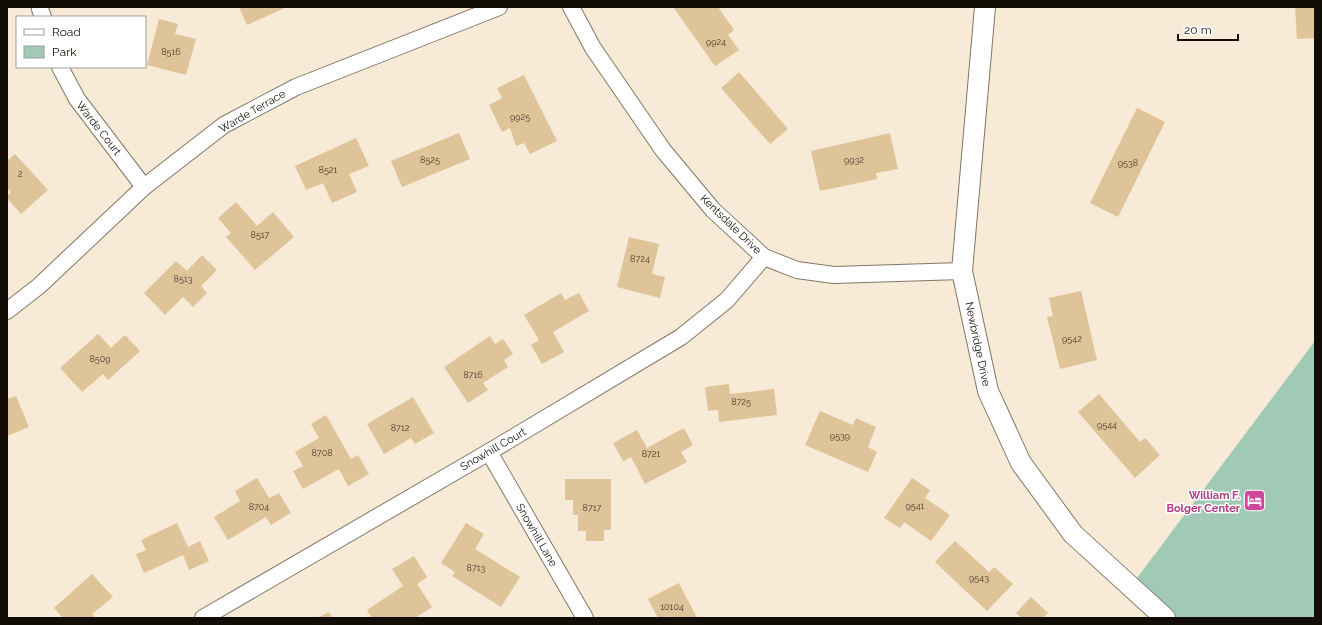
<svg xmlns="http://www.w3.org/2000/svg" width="1322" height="625" font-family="Raleway,sans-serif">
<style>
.green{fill:#a1cab6}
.building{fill:#dfc399}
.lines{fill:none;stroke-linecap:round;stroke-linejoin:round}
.minor-casing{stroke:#827765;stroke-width:18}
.tertiary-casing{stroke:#827765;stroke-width:22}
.minor{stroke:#fff;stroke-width:16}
.tertiary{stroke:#fff;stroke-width:20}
.labels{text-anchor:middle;stroke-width:3;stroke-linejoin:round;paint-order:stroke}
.number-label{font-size:9px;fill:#453b2c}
.street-label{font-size:11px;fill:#120e07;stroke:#fff}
.hotel-label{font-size:11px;font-weight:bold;fill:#b23c85;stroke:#fff;text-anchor:end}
</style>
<rect width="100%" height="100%" fill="#f7ead6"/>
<path class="green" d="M1315 341V618H1167L1131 586Z"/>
<g class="building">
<path d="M239 7H287L247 25Z"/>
<path d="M673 7H718L734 30 728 35 739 50 715 66Z"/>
<path d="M1295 7H1315V38L1297 39Z"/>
<path d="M159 19 178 24 175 34 196 39 186 75 147 65Z"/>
<path d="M739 72 788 129 770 144 721 88Z"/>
<path d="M524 75 557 141 530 154 524 143 516 146 510 128 502 132 489 105 502 98 497 88Z"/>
<path d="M1137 108 1165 122 1118 217 1090 203Z"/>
<path d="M459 133 470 159 402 187 391 161Z"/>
<path d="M890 133 898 169 876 173 877 179 820 191 811 151Z"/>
<path d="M356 138 369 166 349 174 357 192 332 203 323 183 306 190 295 166Z"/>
<path d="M15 154 48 190 21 214 7 198V196L11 192 7 188V161Z"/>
<path d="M236 202 257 226 273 212 294 237 255 270 226 237 231 233 218 218Z"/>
<path d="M629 237 659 244 652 274 665 277 660 298 617 287Z"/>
<path d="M202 255 217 270 201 286 207 293 193 307 183 297 165 315 144 293 176 261 187 271Z"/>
<path d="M1081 291 1097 360 1060 369 1047 317 1053 316 1049 298Z"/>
<path d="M561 293 565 300 579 293 589 311 553 332 564 352 542 364 531 345 539 340 524 315Z"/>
<path d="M98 334 111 348 125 335 140 351 108 380 103 374 82 392 60 368Z"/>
<path d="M490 336 495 344 503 339 513 354 504 360 508 367 483 383 488 390 468 403 444 367Z"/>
<path d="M729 384 730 394 774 389 777 415 719 422 718 410 708 411 705 387Z"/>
<path d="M1099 394 1140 442 1145 438 1160 455 1135 478 1078 412Z"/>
<path d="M16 396 29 427 7 436V399Z"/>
<path d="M413 397 434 433 415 444 411 438 384 454 367 424Z"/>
<path d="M820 411 853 425 856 418 876 427 868 447 877 452 868 472 805 445Z"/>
<path d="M326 415 351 459 358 455 369 474 348 486 339 469 303 489 293 471 303 466 295 452 319 438 311 424Z"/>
<path d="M684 428 693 445 681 452 687 462 645 484 631 457 623 461 613 443 637 430 647 448Z"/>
<path d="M257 478 269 498 279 493 291 513 271 525 266 517 228 540 214 517 240 501 235 491Z"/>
<path d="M912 478 930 490 925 498 950 515 931 541 904 522 900 528 884 518Z"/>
<path d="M565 479H611V530H604V541H586V531H578V515H573V500H565Z"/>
<path d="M177 523 188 547 200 541 209 561 189 570 183 555 144 573 136 554 146 550 141 540Z"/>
<path d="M466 523 484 534 475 549 520 577 501 607 452 576 455 572 441 563Z"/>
<path d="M955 541 989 572 994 567 1013 584 987 611 935 562Z"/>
<path d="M414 556 427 577 417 584 432 607 415 618H372L367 610 403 586 392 569Z"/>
<path d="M92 574 113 597 92 614 96 618H63L54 608Z"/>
<path d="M679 583 697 618H669L667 616 663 618H658L648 599Z"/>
<path d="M1031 597 1048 613 1043 618H1022L1016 613Z"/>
<path d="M329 612 332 618H317Z"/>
</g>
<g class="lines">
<defs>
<g id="minor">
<path d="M571 7 593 48 663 150 713 210 764 257 797 270 834 275 962 271"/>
<path d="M40 9 43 17"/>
<path d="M60 67 77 99 144 187"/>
<path d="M7 311 39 286 144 187 224 125 296 87 499 7"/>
<path d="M489 452 585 618"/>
<path d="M203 618 489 452 681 337 727 300 764 257"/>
</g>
<path id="tertiary" d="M985 7 962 271 988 391 1021 463 1073 534 1165 618"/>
</defs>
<use href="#minor" class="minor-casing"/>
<use href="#tertiary" class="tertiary-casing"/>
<use href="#minor" class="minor"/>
<use href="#tertiary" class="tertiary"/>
</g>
<defs>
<symbol id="hotel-square" viewBox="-11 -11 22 22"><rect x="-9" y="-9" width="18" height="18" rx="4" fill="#d1479c" stroke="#fff"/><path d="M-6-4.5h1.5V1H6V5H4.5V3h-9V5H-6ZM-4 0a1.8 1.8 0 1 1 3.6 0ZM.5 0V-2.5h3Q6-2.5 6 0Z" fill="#fff"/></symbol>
</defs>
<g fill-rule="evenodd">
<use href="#hotel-square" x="1242" y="488" width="25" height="25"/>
</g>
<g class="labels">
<g class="number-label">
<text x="716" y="45">9924</text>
<text x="171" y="55">8516</text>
<text x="520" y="120">9925</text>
<text x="430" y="163">8525</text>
<text x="854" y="163">9932</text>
<text x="1128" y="166">9538</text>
<text x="328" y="173">8521</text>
<text x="20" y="177">2</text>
<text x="260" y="238">8517</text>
<text x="640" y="262">8724</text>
<text x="183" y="282">8513</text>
<text x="1072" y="342">9542</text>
<text x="100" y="362">8509</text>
<text x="473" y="378">8716</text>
<text x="741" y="405">8725</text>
<text x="1107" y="428">9544</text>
<text x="400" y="431">8712</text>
<text x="840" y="439">9539</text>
<text x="322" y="456">8708</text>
<text x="651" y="457">8721</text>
<text x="915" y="509">9541</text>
<text x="259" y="510">8704</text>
<text x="592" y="511">8717</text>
<text x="476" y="571">8713</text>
<text x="979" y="581">9543</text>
<text x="672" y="610">10104</text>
</g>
<g class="street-label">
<text transform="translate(252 111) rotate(-30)" y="4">Warde Terrace</text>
<text transform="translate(99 128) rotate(52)" y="4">Warde Court</text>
<text transform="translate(731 224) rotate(44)" y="4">Kentsdale Drive</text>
<text transform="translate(978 344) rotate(78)" y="4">Newbridge Drive</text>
<text transform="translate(493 449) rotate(-30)" y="4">Snowhill Court</text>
<text transform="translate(537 535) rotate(60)" y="4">Snowhill Lane</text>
</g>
<g class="hotel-label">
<text x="1240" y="499">William F.<tspan x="1240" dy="13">Bolger Center</tspan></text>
</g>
</g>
<rect width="1322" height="625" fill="none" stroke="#120e07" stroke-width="16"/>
<rect x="16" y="16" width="130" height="52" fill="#ffffff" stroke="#a09f9c"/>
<rect x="24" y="29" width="20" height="6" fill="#ffffff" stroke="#a09f9c"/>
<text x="52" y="36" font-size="12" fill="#120e07">Road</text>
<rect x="24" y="46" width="20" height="12" fill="#a1cab6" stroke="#a09f9c"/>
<text x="52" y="56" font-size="12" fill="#120e07">Park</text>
<path d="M1178 34v6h60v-6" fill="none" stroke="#120e07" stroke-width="2"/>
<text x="1184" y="34" font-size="12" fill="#120e07" stroke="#ffffff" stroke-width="3" paint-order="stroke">20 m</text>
</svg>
